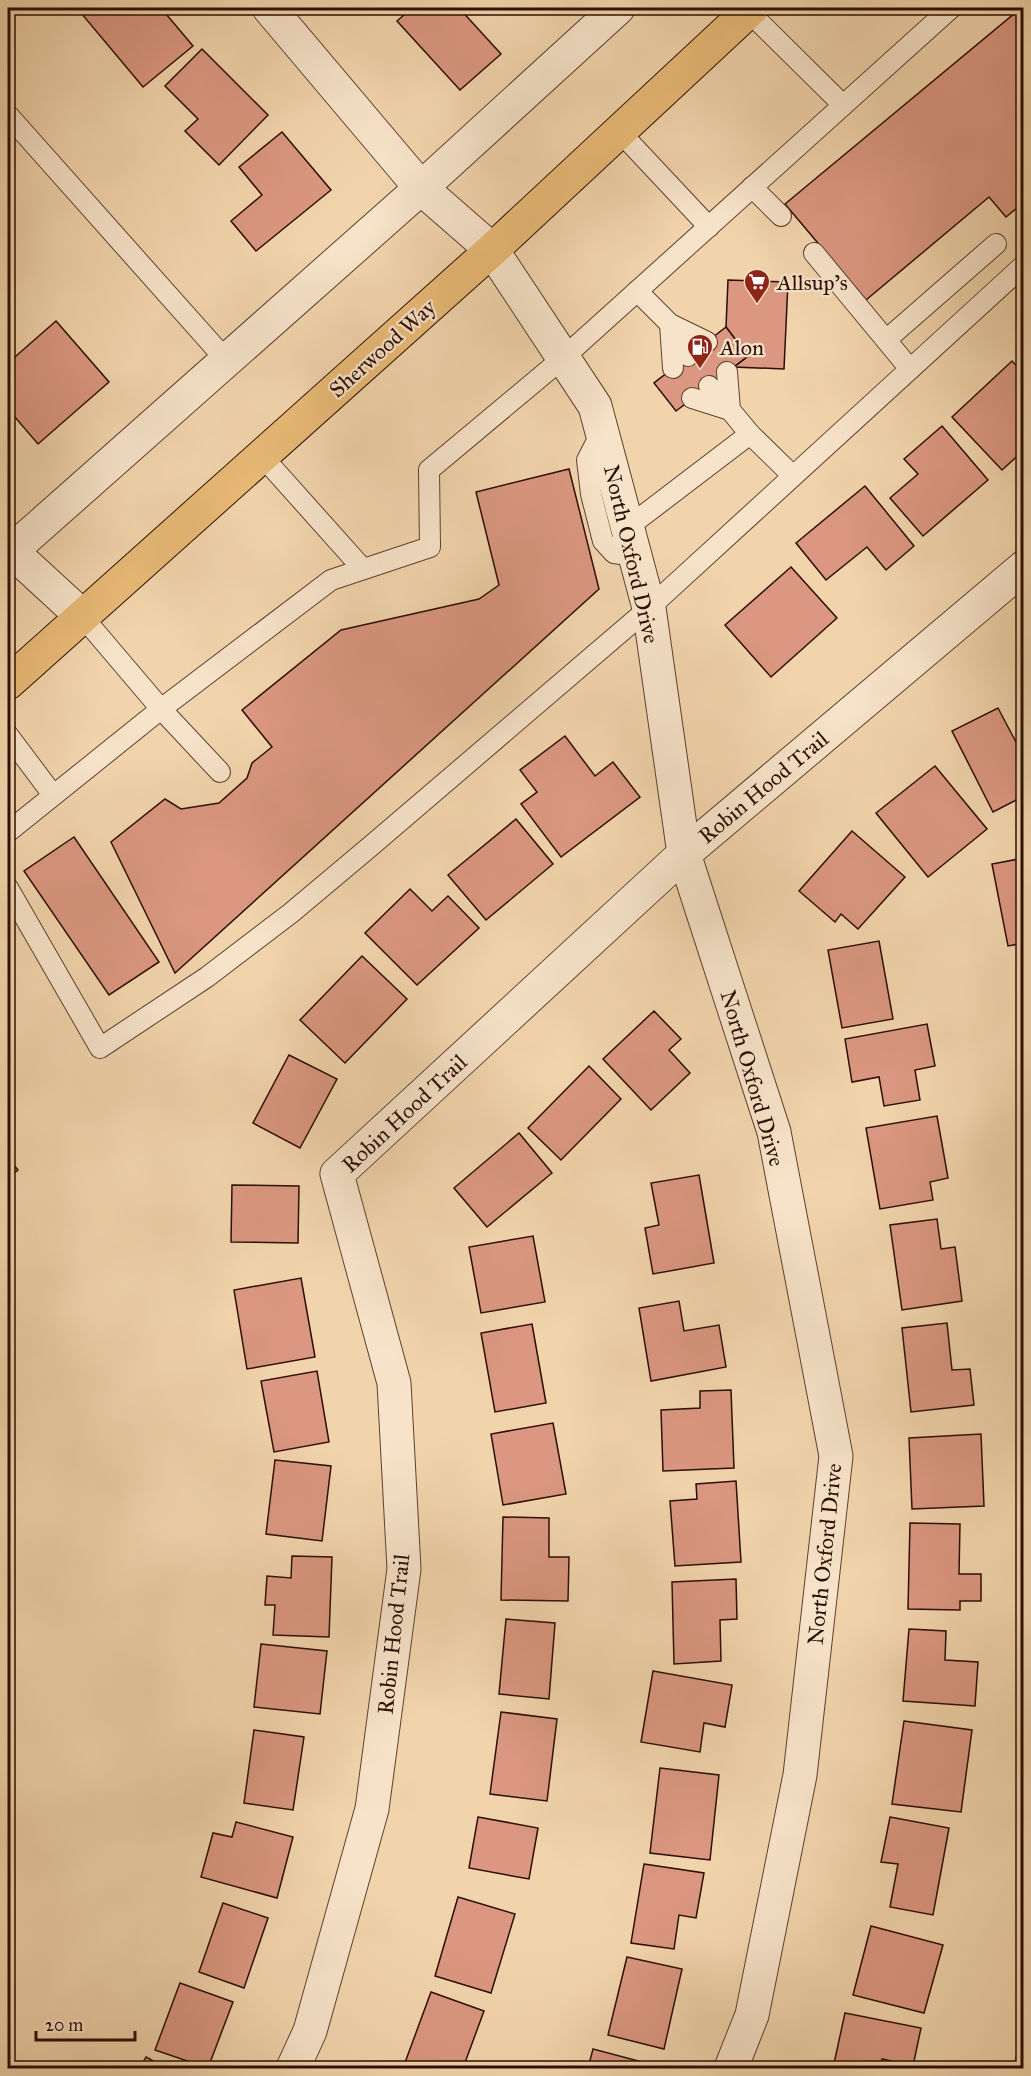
<svg xmlns="http://www.w3.org/2000/svg" width="1031" height="2076" font-family="'IM FELL Great Primer',serif">
<style>
.building{fill:#db9781;stroke:#2b0e05;stroke-width:1.5}
.lines{fill:none;stroke-linecap:round;stroke-linejoin:round}
.lane-casing{stroke:#5d402f;stroke-width:22}
.street-casing{stroke:#5d402f;stroke-width:35}
.primary-casing{stroke:#2b0e05;stroke-width:35}
.lane{stroke:#f7e3c9;stroke-width:20}
.street{stroke:#f7e3c9;stroke-width:33}
.primary{stroke:#e9ba76;stroke-width:33}
.labels{text-anchor:middle;stroke-width:4.5;stroke-linejoin:round;paint-order:stroke}
.poi-label{font-size:22px;fill:#2b0e05;stroke:#f7e3c9;text-anchor:start}
.street-label{font-size:22px;fill:#2b0e05;stroke:#f7e3c9}
</style>
<rect width="100%" height="100%" fill="#f2d4ac"/>
<filter id="stains"><feTurbulence type="fractalNoise" baseFrequency=".00333" numOctaves="4"/><feColorMatrix values="0 0 0 0 .2 0 0 0 0 .09 0 0 0 0 .02 0 0 0 .5 -.17"/></filter>
<radialGradient id="worn" r=".72"><stop offset=".6" stop-color="#630" stop-opacity="0"/><stop offset="1" stop-color="#630" stop-opacity=".3"/></radialGradient>
<g class="building">
<path d="M89 8H161L193 46 143 87 81 13Z"/>
<path d="M412 8H459L501 54 460 90 397 21Z"/>
<path d="M1021 8 1024 11V202L1006 217 989 197 866 300 785 204Z"/>
<path d="M202 49 268 115 219 165 185 131 198 119 165 86Z"/>
<path d="M282 132 331 190 256 251 231 221 262 195 239 167Z"/>
<path d="M728 280 788 282 784 369 734 367 748 356 726 327Z"/>
<path d="M56 321 109 382 38 444 8 409V363Z"/>
<path d="M726 327 748 356 676 411 654 383Z"/>
<path d="M1012 361 1024 374V450L1002 470 952 417Z"/>
<path d="M942 426 988 480 923 536 890 498 918 474 904 459Z"/>
<path d="M569 469 599 589 175 973 111 842 165 799 181 809 219 803 247 778 252 763 272 747 242 710 341 630 479 599 499 585 476 492Z"/>
<path d="M865 486 914 546 886 570 867 547 826 580 796 543Z"/>
<path d="M791 567 837 618 771 677 725 625Z"/>
<path d="M998 708 1017 744 1024 740V796L993 812 952 731Z"/>
<path d="M565 736 595 776 613 762 640 797 561 857 521 804 537 792 520 770Z"/>
<path d="M935 766 987 829 928 877 876 813Z"/>
<path d="M516 819 553 864 486 920 448 875Z"/>
<path d="M852 831 905 877 858 929 841 914 835 922 799 891Z"/>
<path d="M74 837 159 962 109 995 24 871Z"/>
<path d="M1024 858V943L1008 946 992 864Z"/>
<path d="M410 889 432 911 448 896 479 928 417 985 365 933Z"/>
<path d="M879 941 893 1019 842 1028 828 950Z"/>
<path d="M362 956 407 999 345 1063 300 1020Z"/>
<path d="M654 1011 681 1039 669 1050 690 1073 651 1110 603 1059Z"/>
<path d="M927 1024 935 1066 915 1070 920 1100 884 1106 879 1077 852 1082 845 1039Z"/>
<path d="M289 1055 337 1079 300 1148 253 1123Z"/>
<path d="M589 1066 621 1099 561 1160 528 1128Z"/>
<path d="M937 1116 948 1178 930 1182 933 1200 880 1209 866 1128Z"/>
<path d="M519 1133 552 1173 487 1227 454 1188Z"/>
<path d="M8 1158 18 1170 8 1179Z"/>
<path d="M699 1175 714 1263 653 1274 645 1228 659 1225 651 1183Z"/>
<path d="M232 1185 299 1186 298 1243 231 1242Z"/>
<path d="M937 1219 941 1249 955 1247 962 1301 902 1310 890 1225Z"/>
<path d="M533 1236 545 1302 481 1313 469 1247Z"/>
<path d="M301 1278 315 1357 247 1369 234 1290Z"/>
<path d="M679 1301 684 1331 719 1325 726 1367 651 1381 639 1308Z"/>
<path d="M947 1323 952 1370 970 1369 974 1405 911 1412 902 1328Z"/>
<path d="M532 1324 546 1403 495 1412 481 1333Z"/>
<path d="M317 1371 329 1442 274 1452 261 1381Z"/>
<path d="M731 1390 734 1468 663 1471 661 1410 700 1408V1391Z"/>
<path d="M553 1423 566 1494 503 1505 491 1434Z"/>
<path d="M981 1434 984 1506 912 1509 909 1438Z"/>
<path d="M275 1460 331 1466 322 1541 266 1534Z"/>
<path d="M736 1481 741 1562 675 1566 670 1501 697 1499 696 1484Z"/>
<path d="M503 1517 549 1518V1557H569L568 1601 501 1600Z"/>
<path d="M910 1523 960 1524 959 1574H981V1601H960V1610L908 1609Z"/>
<path d="M292 1556 332 1557 329 1637 273 1635 275 1605H265L267 1576 291 1578Z"/>
<path d="M736 1579 737 1619 720 1620 721 1661 674 1664 672 1582Z"/>
<path d="M506 1619 555 1623 549 1699 499 1694Z"/>
<path d="M909 1629 946 1631 945 1660 978 1662 975 1706 903 1701Z"/>
<path d="M261 1644 327 1651 320 1714 254 1707Z"/>
<path d="M653 1671 732 1685 725 1727 704 1723 700 1752 641 1742Z"/>
<path d="M501 1712 557 1719 547 1801 490 1794Z"/>
<path d="M904 1721 972 1730 961 1812 892 1804Z"/>
<path d="M254 1730 304 1737 293 1810 244 1803Z"/>
<path d="M660 1768 719 1775 710 1860 650 1853Z"/>
<path d="M478 1817 538 1828 529 1879 469 1868Z"/>
<path d="M890 1817 949 1828 933 1915 890 1907 898 1864 881 1862Z"/>
<path d="M236 1822 293 1837 277 1898 201 1877 213 1833 232 1837Z"/>
<path d="M644 1864 704 1873 696 1918 679 1915 674 1949 631 1943Z"/>
<path d="M458 1897 515 1914 491 1993 435 1976Z"/>
<path d="M223 1903 268 1918 244 1988 199 1972Z"/>
<path d="M871 1926 943 1945 924 2013 853 1995Z"/>
<path d="M627 1957 682 1969 664 2049 608 2035Z"/>
<path d="M180 1983 233 2002 208 2068 155 2050Z"/>
<path d="M431 1992 484 2011 463 2068H403Z"/>
<path d="M845 2013 921 2028 913 2066 882 2059 880 2068H833Z"/>
<path d="M1024 2016V2066L1015 2064Z"/>
<path d="M593 2049 646 2063 644 2068H588Z"/>
<path d="M146 2057 166 2068H140Z"/>
</g>
<g class="lines">
<defs>
<g id="lane">
<path d="M748 11 843 105"/>
<path d="M8 115 226 360"/>
<path d="M619 131 709 227"/>
<path d="M752 187 781 216"/>
<path d="M814 253 910 369"/>
<path d="M637 291 670 324 707 342"/>
<path d="M670 324 673 368"/>
<path d="M673 329 688 356"/>
<path d="M886 340 996 244"/>
<path d="M709 386 730 410"/>
<path d="M692 398 730 410"/>
<path d="M602 431 587 460 591 494 603 541 614 553 635 556"/>
<path d="M750 434 793 476"/>
<path d="M262 456 363 569"/>
<path d="M628 527 750 434 730 410 727 372"/>
<path d="M8 735 53 795"/>
<path d="M220 772 161 709 331 580 430 547 429 470 563 358 951 8"/>
<path d="M8 832 161 709 82 616"/>
<path d="M8 888 100 1048 207 977 291 913 372 845 649 608 1024 265"/>
</g>
<g id="street">
<path d="M269 8 421 188 492 250 595 406 649 608 684 854 774 1132 836 1456 800 1775 752 2015 731 2068"/>
<path d="M8 548 82 616"/>
<path d="M8 554 421 188 618 8"/>
<path d="M293 2068 310 2031 372 1809 404 1569 394 1383 337 1174 684 854 1024 567"/>
</g>
<path id="primary" d="M8 683 492 250 752 8"/>
</defs>
<use href="#lane" class="lane-casing"/>
<use href="#street" class="street-casing"/>
<use href="#primary" class="primary-casing"/>
<use href="#lane" class="lane"/>
<use href="#street" class="street"/>
<use href="#primary" class="primary"/>
</g>
<defs>
<symbol id="supermarket-pin" viewBox="-11 -11 22 30"><path d="M0 17L-7.5 6A9.5 9.5 0 1 1 7.5 6Z" fill="#8f2418" stroke="#f7e3c9"/><path d="M-6-5.5h2.5l.6 2H6L4.5 2H-2.5L-4.4-4H-6ZM-1.5 3.2a1.3 1.3 0 1 0 .1 0ZM3 3.2a1.3 1.3 0 1 0 .1 0Z" fill="#fff"/></symbol>
<symbol id="fuel-pin" viewBox="-11 -11 22 30"><path d="M0 17L-7.5 6A9.5 9.5 0 1 1 7.5 6Z" fill="#8f2418" stroke="#f7e3c9"/><path d="M-5.5-6h7V0h2V4h1.3V-2.5L3-4.5l.8-.8L6-3V5H2.5V1h-1V6h-7ZM-4.2-4.7v3.2H.2V-4.7Z" fill="#fff"/></symbol>
</defs>
<g fill-rule="evenodd">
<use href="#supermarket-pin" x="742" y="267" width="30" height="40"/>
<use href="#fuel-pin" x="685" y="332" width="30" height="40"/>
</g>
<g class="labels">
<g class="poi-label">
<text x="777" y="290">Allsup's</text>
<text x="720" y="355">Alon</text>
</g>
<g class="street-label">
<text transform="translate(382 348) rotate(-42)" y="8">Sherwood Way</text>
<text transform="translate(632 554) rotate(77)" y="8">North Oxford Drive</text>
<text transform="translate(763 787) rotate(-40)" y="8">Robin Hood Trail</text>
<text transform="translate(753 1078) rotate(74)" y="8">North Oxford Drive</text>
<text transform="translate(404 1113) rotate(-43)" y="8">Robin Hood Trail</text>
<text transform="translate(824 1554) rotate(-84)" y="8">North Oxford Drive</text>
<text transform="translate(393 1634) rotate(-84)" y="8">Robin Hood Trail</text>
</g>
</g>
<rect width="1031" height="2076" fill="none" stroke="#f2d4ac" stroke-width="30"/>
<rect x="9" y="9" width="1013" height="2058" fill="none" stroke="#2b0e05" stroke-width="3"/>
<rect x="15" y="15" width="1001" height="2046" fill="none" stroke="#2b0e05" stroke-width="1.5"/>
<path d="M36 2031v9h99v-9" fill="none" stroke="#2b0e05" stroke-width="3"/>
<text x="45" y="2031" font-size="18" fill="#2b0e05" stroke="#f7e3c9" stroke-width="4.5" paint-order="stroke">20 m</text>
<rect width="100%" height="100%" filter="url(#stains)"/>
<rect width="100%" height="100%" fill="url(#worn)"/>
</svg>
